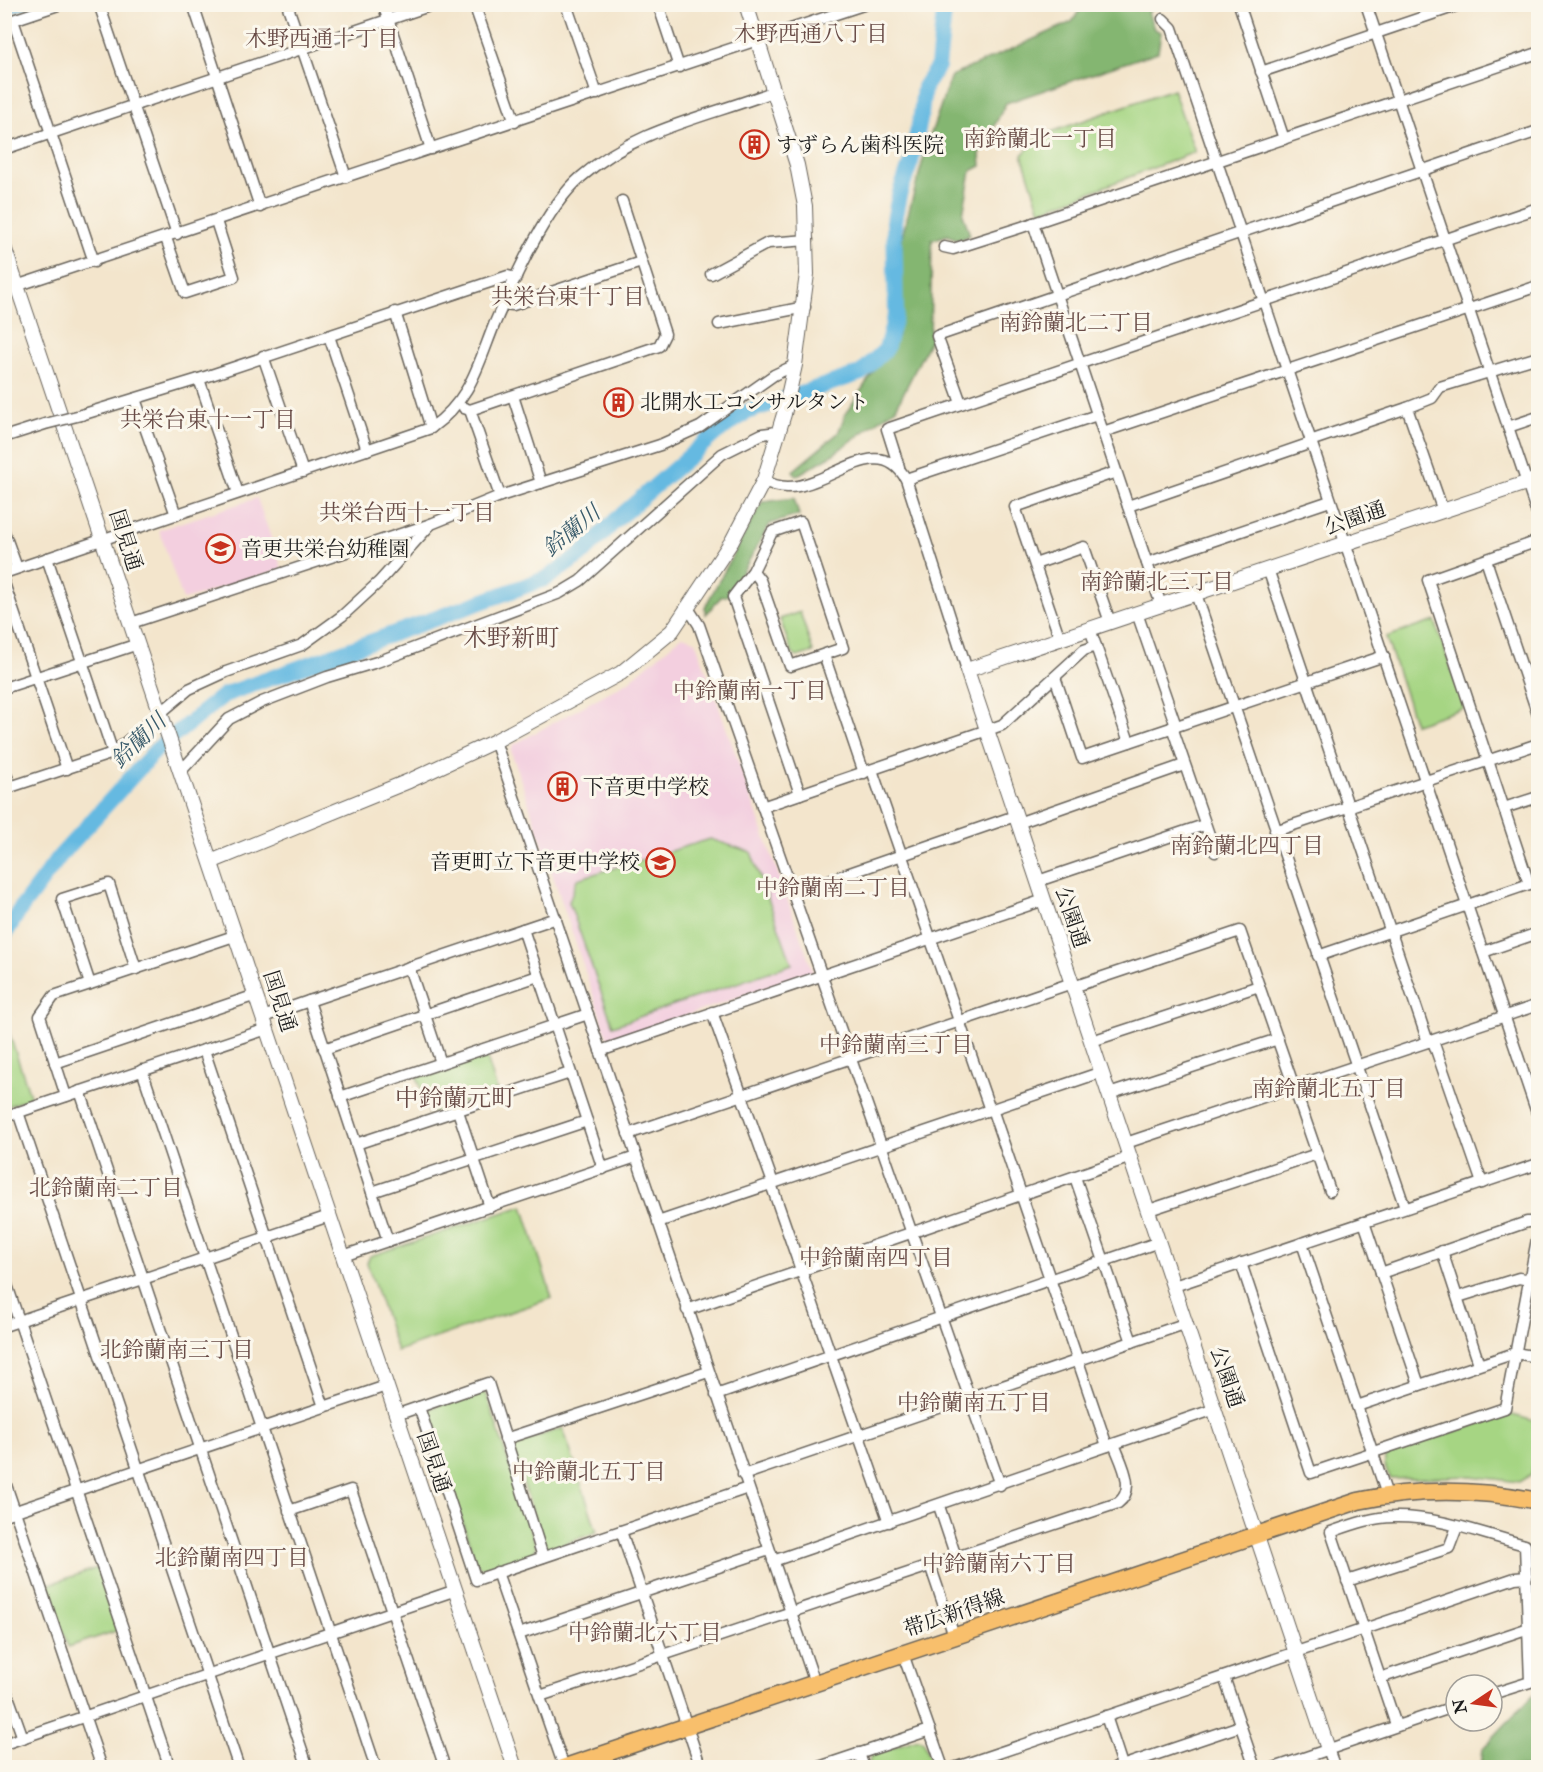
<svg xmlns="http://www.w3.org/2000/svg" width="1543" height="1772" font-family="'IM FELL Double Pica','Noto Serif JP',serif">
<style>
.built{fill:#f3cfdf}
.green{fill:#a6d583;stroke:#617850;stroke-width:1.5}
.forest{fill:#84b671;stroke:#506946;stroke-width:1.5}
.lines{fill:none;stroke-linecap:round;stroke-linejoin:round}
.stream{stroke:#65b9e1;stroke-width:3}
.river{stroke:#65b9e1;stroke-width:16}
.minor-casing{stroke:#67625a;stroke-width:13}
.tertiary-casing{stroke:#67625a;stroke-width:16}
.primary-casing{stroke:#67625a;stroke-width:19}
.minor{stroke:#fff;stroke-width:10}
.tertiary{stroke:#fff;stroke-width:14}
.primary{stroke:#f8bf6c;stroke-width:16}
.minor-bridge-casing{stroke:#67625a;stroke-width:13;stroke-linecap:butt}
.minor-bridge{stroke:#fff;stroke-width:10}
.labels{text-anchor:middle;stroke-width:6;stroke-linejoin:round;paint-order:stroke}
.poi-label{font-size:21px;fill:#1c1c1c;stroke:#fbf7ec;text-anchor:start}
.street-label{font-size:21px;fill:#1c1c1c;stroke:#fbf7ec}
.neighbourhood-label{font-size:22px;fill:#684b46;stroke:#fbf7ec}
.water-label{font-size:22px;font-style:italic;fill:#395b6b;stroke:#fbf7ec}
.quarter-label{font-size:24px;fill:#684b46;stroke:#fbf7ec}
</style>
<rect width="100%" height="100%" fill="#fbf7ec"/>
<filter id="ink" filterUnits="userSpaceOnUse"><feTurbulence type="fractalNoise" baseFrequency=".0167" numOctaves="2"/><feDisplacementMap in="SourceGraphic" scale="12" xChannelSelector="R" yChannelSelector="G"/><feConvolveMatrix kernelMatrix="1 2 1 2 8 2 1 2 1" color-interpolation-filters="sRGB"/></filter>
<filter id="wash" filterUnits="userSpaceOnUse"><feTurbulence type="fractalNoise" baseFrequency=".008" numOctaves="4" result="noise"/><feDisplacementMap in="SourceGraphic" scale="24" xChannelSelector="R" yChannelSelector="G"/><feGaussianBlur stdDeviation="1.35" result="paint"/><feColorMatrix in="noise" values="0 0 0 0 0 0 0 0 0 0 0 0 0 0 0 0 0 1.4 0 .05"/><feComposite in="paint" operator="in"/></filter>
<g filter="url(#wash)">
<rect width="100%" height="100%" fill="#f3e5cc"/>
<g class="built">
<path d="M257 498 282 569 183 600 159 530Z"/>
<path d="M682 636 695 640 813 972 609 1042 511 751 513 745 629 681Z"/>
</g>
<g class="green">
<path d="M1173 89 1195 152 1040 211 1022 155 1040 136Z"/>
<path d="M800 612 813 652 797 657 792 653 780 619Z"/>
<path d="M1435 621 1464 708 1415 724 1386 637Z"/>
<path d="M710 839 751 852 792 964 613 1026 569 902 577 879Z"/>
<path d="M5 1021 31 1098 5 1107H4Z"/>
<path d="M486 1055 497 1090 429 1113 417 1077Z"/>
<path d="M523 1206 552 1298 397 1351 367 1263 370 1256Z"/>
<path d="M480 1391 486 1393 536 1546 534 1554 484 1569 477 1566 427 1416 429 1409Z"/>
<path d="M1509 1414 1538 1422 1532 1474 1519 1482 1471 1476 1391 1479C1385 1471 1383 1463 1386 1453Z"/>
<path d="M563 1428 597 1532 549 1549 543 1546 512 1447 514 1444Z"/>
<path d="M97 1568 119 1630 68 1647 47 1585Z"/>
<path d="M918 1739 924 1742 933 1767H871L869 1761 872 1754Z"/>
</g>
<g class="forest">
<path d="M1083 5H1159L1148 12 1154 29 1161 32 1158 52 1006 103 980 154 981 166 971 171 963 214 970 235 959 240 947 235 932 240 930 340 896 408 832 455 796 476 793 471 838 433 846 413 898 335 902 236 928 142 951 76 1072 22Z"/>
<path d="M794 498 799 515 770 524 729 595 721 597 706 614 705 607 762 502Z"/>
<path d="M1538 1690V1767H1481L1483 1748Z"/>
</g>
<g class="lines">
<path class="stream" d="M4 14 34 4"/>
<path class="river" d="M4 936 19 911 60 856 156 750 224 695 547 578 582 554 617 519 717 432 747 412 861 373 886 349 896 313 894 221 899 195 911 162 921 115 924 87 938 66 945 4"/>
</g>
</g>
<g filter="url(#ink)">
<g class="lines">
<defs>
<g id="minor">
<path d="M99 4 177 234"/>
<path d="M193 4 260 207"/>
<path d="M287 4 346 177"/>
<path d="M383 4 431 149"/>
<path d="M474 4 515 122"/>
<path d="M566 4 597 94"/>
<path d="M658 4 679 67"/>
<path d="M1239 4 1284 139"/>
<path d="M1366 4 1538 516"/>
<path d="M1163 19 1172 28 1538 1116"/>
<path d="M13 20 94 262"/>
<path d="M4 23 61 4"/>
<path d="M1261 72 1462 4"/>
<path d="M4 149 435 4"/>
<path d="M1033 223 1161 605"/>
<path d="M166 238 185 293 234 277 216 221"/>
<path d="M944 247 953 249 1022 227 1538 53"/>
<path d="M711 274 768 243 808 240"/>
<path d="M4 290 866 4"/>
<path d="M503 304 513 305 641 262"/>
<path d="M395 312 431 428"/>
<path d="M719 324 805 307"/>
<path d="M329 336 367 450"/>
<path d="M263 356 303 472"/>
<path d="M199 379 238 493"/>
<path d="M513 396 541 483"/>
<path d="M135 399 176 515"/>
<path d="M961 403 937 336 1538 131"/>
<path d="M464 408 470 410 659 346 665 334 622 201"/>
<path d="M81 415 199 379 508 276 516 278"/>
<path d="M1508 427 1538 417"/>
<path d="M1103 432 1538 286"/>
<path d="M4 437 45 424"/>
<path d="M1310 441 1407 408"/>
<path d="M899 467 887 429 1538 208"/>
<path d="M906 479 1097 415"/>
<path d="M764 480C812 512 873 421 906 479L967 670"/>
<path d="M500 496 660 445 700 427 774 375 795 365"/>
<path d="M1128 506 1311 443"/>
<path d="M1443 511 1407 408 1432 398 1440 387 1538 357"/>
<path d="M4 532 17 568"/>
<path d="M47 558 113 753"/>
<path d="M1486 560 1538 715"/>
<path d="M1147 563 1330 501"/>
<path d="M1035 564 1084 547 1110 622"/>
<path d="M1268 569 1428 1042"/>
<path d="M753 571 760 580 790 666 843 648 801 522 772 532 753 571 733 597 800 794"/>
<path d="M4 573 431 428C470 400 477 368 494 325 513 281 545 208 581 177 637 128 708 117 775 91"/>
<path d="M4 583 67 769"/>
<path d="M1196 594 1405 1208"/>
<path d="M688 608 699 625 1000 1485"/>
<path d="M1137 613 1176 726"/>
<path d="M131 623 431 524 500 496 470 410"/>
<path d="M1090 629 1129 742"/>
<path d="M1060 639 1015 507 1116 472"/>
<path d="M824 655 864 773"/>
<path d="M1055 677 1082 758 1384 656"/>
<path d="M4 688 138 644"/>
<path d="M1172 727 1215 852"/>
<path d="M495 741 815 1683"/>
<path d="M4 769 11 787"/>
<path d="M872 770 990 1110"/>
<path d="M181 771 229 719 262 702 327 677 377 662 560 593 580 581 722 454 762 434 778 432"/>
<path d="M4 789 113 753 189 689 226 672 302 645 342 616 379 582 431 524"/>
<path d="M762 807 1002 725 1084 650 1096 646"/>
<path d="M1504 808 1538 797"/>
<path d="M1018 823 1184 765"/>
<path d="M1275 831 1538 744"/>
<path d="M1038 881 1204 825"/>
<path d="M1529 884 1428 580 1538 541"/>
<path d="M792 893 1015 816"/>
<path d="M523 929 603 1169"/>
<path d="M1483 952 1538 933"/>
<path d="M1318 956 1538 881"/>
<path d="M409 967 441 1063"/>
<path d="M90 984 62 899 109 884 136 969"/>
<path d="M1073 987 1240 931 1330 1191"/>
<path d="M309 1001 556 918"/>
<path d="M712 1012 773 1183"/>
<path d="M263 1017 309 1001 388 1241"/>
<path d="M1092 1041 1259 986"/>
<path d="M1433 1041 1482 1183"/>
<path d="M324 1049 538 976"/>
<path d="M204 1050 324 1407"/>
<path d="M600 1051 1044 900"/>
<path d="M55 1063 256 995"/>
<path d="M142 1070 376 1768"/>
<path d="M80 1091 308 1768"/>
<path d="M1109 1094 1278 1039"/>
<path d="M66 1096 40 1016 54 996 237 935"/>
<path d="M340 1097 588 1014"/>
<path d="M992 1109 1107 1446"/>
<path d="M458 1111 490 1207"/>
<path d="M18 1112 239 1768"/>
<path d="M4 1117 267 1029"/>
<path d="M628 1134 1072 983"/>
<path d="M1126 1143 1538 1005"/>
<path d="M356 1144 570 1073"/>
<path d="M1075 1177 1132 1342"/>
<path d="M771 1184 889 1522"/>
<path d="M372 1192 587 1121"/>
<path d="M1149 1210 1317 1154"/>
<path d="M658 1222 1102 1072"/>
<path d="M1364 1222 1419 1385"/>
<path d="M1302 1243 1387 1495"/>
<path d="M1442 1251 1479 1364"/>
<path d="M343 1256 636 1157"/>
<path d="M1241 1263 1311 1473 1505 1408 1538 1234"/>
<path d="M1381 1273 1527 1222H1538"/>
<path d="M4 1276 170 1768"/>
<path d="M1174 1286 1538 1164"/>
<path d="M1458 1297 1519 1278 1529 1280"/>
<path d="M687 1310 1131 1157"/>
<path d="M4 1326 329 1216"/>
<path d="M716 1395 1159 1242"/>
<path d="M1357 1406 1515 1353 1538 1357"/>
<path d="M419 1407 476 1580 748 1488"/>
<path d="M396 1415 488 1383 543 1557"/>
<path d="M505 1439 708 1372"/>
<path d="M743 1475 1187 1323"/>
<path d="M4 1479 102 1768"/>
<path d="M939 1506 956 1557"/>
<path d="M289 1511 351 1490 445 1768"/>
<path d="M4 1515 386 1386"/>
<path d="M621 1531 701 1768"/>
<path d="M773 1561 1215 1409"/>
<path d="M930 1565 954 1636"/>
<path d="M497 1572 564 1767"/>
<path d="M1347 1581 1449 1548 1457 1527"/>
<path d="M519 1634 769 1550"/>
<path d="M903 1654 943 1768"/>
<path d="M1224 1677 1255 1768"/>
<path d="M1380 1678 1529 1628"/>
<path d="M4 1685 23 1738"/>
<path d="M540 1696 1118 1503C1137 1489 1121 1463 1114 1444"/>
<path d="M1106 1716 1123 1768"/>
<path d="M1396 1725 1331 1532C1351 1525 1372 1517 1394 1517 1438 1516 1483 1534 1525 1545L1530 1682 1492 1694"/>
<path d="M4 1744 456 1590"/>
<path d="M1328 1749 1335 1768"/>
<path d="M859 1753 864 1768"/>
<path d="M816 1768 930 1730"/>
<path d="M954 1768 1515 1578 1527 1577"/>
<path d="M1116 1768 1240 1726"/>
<path d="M1274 1768 1456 1706"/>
</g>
<g id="tertiary">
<path d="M4 247 515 1768"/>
<path d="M213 861 409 781 495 741 621 673 672 631 732 541 764 480 784 414 795 365 807 274 805 206 797 165 746 4"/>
<path d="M1328 1749 967 670 1538 479"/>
</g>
<path id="primary" d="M562 1768 1358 1501C1419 1488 1477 1489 1538 1501"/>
</defs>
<use href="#minor" class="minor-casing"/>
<use href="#tertiary" class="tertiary-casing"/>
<use href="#primary" class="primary-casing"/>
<use href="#minor" class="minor"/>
<use href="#tertiary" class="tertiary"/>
<use href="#primary" class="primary"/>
<defs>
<path id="minor-bridge" d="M45 424 81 415"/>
</defs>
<use href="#minor-bridge" class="minor-bridge-casing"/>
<use href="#minor-bridge" class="minor-bridge"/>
</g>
</g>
<defs>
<symbol id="building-ring" viewBox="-11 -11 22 22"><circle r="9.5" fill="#fbf7ec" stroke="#c8321e" stroke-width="1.5"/><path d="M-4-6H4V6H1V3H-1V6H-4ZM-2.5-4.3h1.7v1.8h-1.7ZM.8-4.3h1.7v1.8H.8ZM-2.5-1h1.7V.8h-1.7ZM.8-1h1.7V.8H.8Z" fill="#c8321e"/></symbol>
<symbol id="school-ring" viewBox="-11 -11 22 22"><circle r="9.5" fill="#fbf7ec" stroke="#c8321e" stroke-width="1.5"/><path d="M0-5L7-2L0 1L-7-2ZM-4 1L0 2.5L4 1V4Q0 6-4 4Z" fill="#c8321e"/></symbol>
</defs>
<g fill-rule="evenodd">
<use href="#building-ring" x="738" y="128" width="33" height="33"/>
<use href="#building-ring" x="602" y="386" width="33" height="33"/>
<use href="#school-ring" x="204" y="532" width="33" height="33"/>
<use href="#building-ring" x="546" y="770" width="33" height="33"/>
<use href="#school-ring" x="644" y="846" width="33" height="33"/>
</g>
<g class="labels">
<g class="poi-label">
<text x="776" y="152">すずらん歯科医院</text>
<text x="640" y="409">北開水工コンサルタント</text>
<text x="241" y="556">音更共栄台幼稚園</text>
<text x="583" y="794">下音更中学校</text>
<text x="640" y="869" text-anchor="end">音更町立下音更中学校</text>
</g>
<g class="street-label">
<text transform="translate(1355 518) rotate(-19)" y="7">公園通</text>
<text transform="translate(126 540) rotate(72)" y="7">国見通</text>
<text transform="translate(1072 917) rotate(71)" y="7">公園通</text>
<text transform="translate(280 1001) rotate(72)" y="7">国見通</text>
<text transform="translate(1227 1377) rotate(71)" y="7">公園通</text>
<text transform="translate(434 1462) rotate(71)" y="7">国見通</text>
<text transform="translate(954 1613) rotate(-19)" y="7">帯広新得線</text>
</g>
<g class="neighbourhood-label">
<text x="811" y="41">木野西通八丁目</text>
<text x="322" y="46">木野西通十丁目</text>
<text x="1040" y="146">南鈴蘭北一丁目</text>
<text x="568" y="304">共栄台東十丁目</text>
<text x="1076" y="330">南鈴蘭北二丁目</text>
<text x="208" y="427">共栄台東十一丁目</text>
<text x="407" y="520">共栄台西十一丁目</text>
<text x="1157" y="589">南鈴蘭北三丁目</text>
<text x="750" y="698">中鈴蘭南一丁目</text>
<text x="1247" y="853">南鈴蘭北四丁目</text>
<text x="833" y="895">中鈴蘭南二丁目</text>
<text x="896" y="1052">中鈴蘭南三丁目</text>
<text x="1329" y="1096">南鈴蘭北五丁目</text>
<text x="106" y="1195">北鈴蘭南二丁目</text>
<text x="876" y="1265">中鈴蘭南四丁目</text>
<text x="177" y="1357">北鈴蘭南三丁目</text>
<text x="974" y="1410">中鈴蘭南五丁目</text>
<text x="589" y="1479">中鈴蘭北五丁目</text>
<text x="232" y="1565">北鈴蘭南四丁目</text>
<text x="999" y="1571">中鈴蘭南六丁目</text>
<text x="645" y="1640">中鈴蘭北六丁目</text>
</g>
<g class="water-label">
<text transform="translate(571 530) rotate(-39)" y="8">鈴蘭川</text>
<text transform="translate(138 740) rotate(-44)" y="8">鈴蘭川</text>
</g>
<g class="quarter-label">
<text x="511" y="646">木野新町</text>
<text x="455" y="1106">中鈴蘭元町</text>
</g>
</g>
<rect width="1543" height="1772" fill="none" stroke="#fbf7ec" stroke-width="24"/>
<g transform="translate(1474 1703) rotate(257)"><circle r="28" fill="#fbf7ec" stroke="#a29f99" stroke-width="1.5"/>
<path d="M0-4.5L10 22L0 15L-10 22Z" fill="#c8321e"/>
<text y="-9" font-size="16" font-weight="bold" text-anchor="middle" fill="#1c1c1c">N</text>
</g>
</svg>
